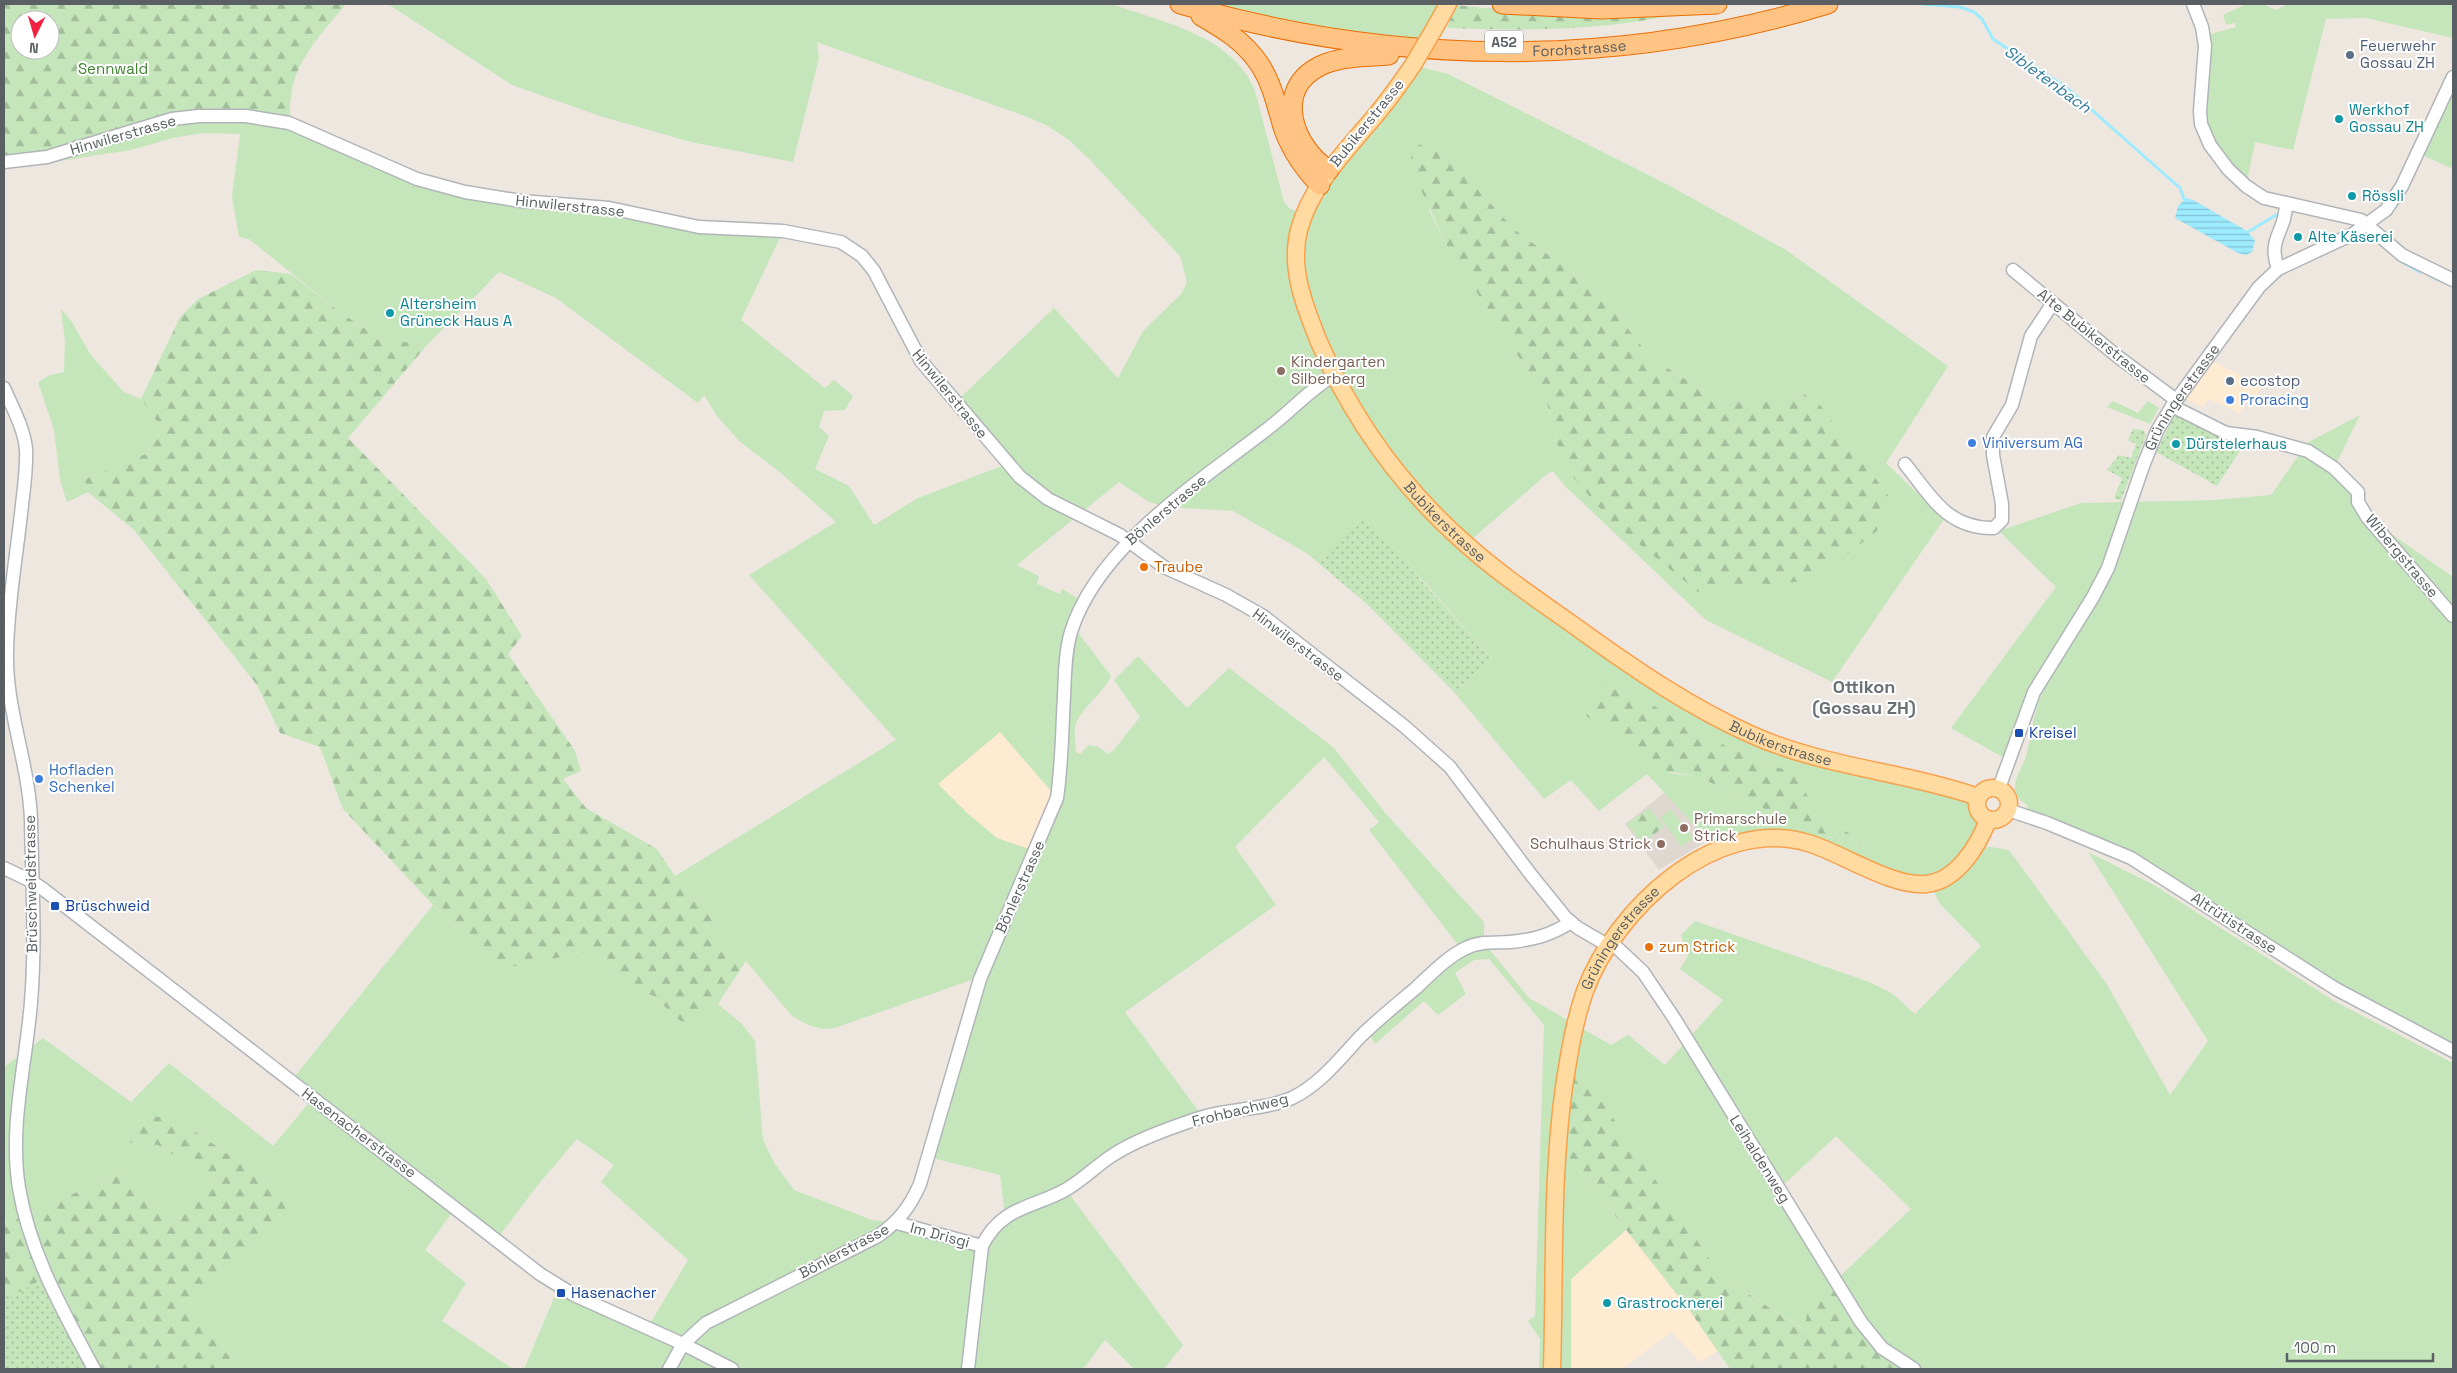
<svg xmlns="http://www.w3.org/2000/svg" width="2457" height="1373" font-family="'Space Grotesk',sans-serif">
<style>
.commercial{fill:#ffead2}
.education{fill:#dfd8d0}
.grass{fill:#c4e6ba;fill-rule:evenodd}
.forest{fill:url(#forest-firs);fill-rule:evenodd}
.park{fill:url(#park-dots)}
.water{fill:url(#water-rules)}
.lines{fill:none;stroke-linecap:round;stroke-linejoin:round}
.stream{stroke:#9debff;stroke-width:3}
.minor-casing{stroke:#b1b5b9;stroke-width:15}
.major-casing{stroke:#f8a14d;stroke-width:19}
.highway-casing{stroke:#ec6c00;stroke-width:21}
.minor{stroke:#fff;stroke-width:12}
.major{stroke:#ffdba2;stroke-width:16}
.highway{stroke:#ffc484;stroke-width:19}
.major-bridge-casing{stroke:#f8a14d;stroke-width:19;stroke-linecap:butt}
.major-bridge{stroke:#ffdba2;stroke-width:16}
.service-dot{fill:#5c6f8a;stroke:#fff;stroke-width:2}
.culture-dot{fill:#0f9aa8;stroke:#fff;stroke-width:2}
.education-dot{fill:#8d6e63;stroke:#fff;stroke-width:2}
.shop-dot{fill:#3f7fe0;stroke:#fff;stroke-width:2}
.food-dot{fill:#e8710a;stroke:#fff;stroke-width:2}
.transit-dot{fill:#1a4fb4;stroke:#fff;stroke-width:2}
.labels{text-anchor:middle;stroke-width:4;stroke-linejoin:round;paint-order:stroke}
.shield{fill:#fff;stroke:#8b8f91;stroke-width:1}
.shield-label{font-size:14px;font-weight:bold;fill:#595f62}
.service-label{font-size:15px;fill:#4e5e75;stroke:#fff;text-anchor:start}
.street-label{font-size:15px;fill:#595f62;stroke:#fff}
.park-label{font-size:15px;fill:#3f832f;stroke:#fff}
.culture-label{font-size:15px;fill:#0d838f;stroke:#fff;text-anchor:start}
.education-label{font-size:15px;fill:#785e54;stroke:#fff;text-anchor:start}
.shop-label{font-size:15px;fill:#366cbe;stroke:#fff;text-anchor:start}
.food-label{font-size:15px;fill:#c56008;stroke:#fff;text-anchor:start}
.transit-label{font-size:15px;fill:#164399;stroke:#fff;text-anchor:start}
.water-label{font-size:16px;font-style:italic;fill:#307c9a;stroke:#fff}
.quarter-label{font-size:18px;font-weight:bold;fill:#6a7174;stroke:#fff}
</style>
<defs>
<pattern id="forest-firs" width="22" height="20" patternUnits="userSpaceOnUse" patternTransform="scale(1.25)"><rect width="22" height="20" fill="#c4e6ba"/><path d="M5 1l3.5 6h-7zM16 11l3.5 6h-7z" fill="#a2be9b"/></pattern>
<pattern id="park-dots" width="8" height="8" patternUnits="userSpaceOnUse" patternTransform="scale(1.25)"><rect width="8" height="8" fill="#c4e6ba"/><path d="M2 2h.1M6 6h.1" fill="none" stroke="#a2be9b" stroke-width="1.8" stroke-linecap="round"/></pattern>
<pattern id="water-rules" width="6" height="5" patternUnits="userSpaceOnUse" patternTransform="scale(1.25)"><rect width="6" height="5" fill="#9debff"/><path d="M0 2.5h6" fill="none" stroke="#83c2d2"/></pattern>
</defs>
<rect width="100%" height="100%" fill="#ede7e0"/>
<g class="commercial">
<path d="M2213 362 2263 386 2254 401 2247 398 2240 413 2208 399 2203 407 2186 399Z"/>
<path d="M1000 732 1057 798 1035 852 997 838 967 813 937 784Z"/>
<path d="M1626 1230 1690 1311 1718 1351 1700 1362 1672 1332 1622 1369H1571V1279Z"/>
</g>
<path class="education" d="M1664 793 1712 838 1659 870 1625 824Z"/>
<g class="grass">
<path d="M388 4H1112C1163 23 1233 35 1255 91L1284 202 1290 209 1304 214 1413 65 1448 74 1668 185 1786 250 1948 366 1886 463 1944 519 1832 682 1706 620 1564 485 1553 471 1547 474 1470 541 1469 547 1708 714 1976 801 1977 807 1983 817 1974 848 1991 847 2009 850 2106 983 2170 1095 2208 1041 2088 852 2154 885 2334 1001 2453 1063V1369H1914L1805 1330 1722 1277 1569 1055 1557 1150 1569 1157 1626 1230 1571 1279V1369H1539L1540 1339 1528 1321 1535 1316 1544 1025 1489 959 1474 960 1455 973 1466 994 1438 1015 1424 1001 1375 1044 1367 1030 1462 950 1369 830 1379 822 1324 757 1235 847 1276 905 1125 1012 1203 1117 1140 1142 1066 1190 1183 1345 1164 1369H1134L1105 1340 1083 1369H524L557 1291 648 1327 688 1260 601 1182 614 1165 577 1139 537 1186 497 1239 456 1207 425 1250 466 1283 442 1321 513 1369H238L190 1303 300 1205 182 1122 130 1143 158 1145 213 1180 176 1222 126 1171 6 1223 4 1209V1067L43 1038 131 1102 169 1063 273 1146 313 1098 291 1081 433 905 465 939 506 967 597 950 634 992 652 995 685 1024 718 1004 741 1023 755 1041 763 1140 775 1164 794 1190 872 1220 897 1223 983 1246 1005 1216 1000 1175 929 1157 979 980H971L835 1028 823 1029 808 1025 792 1016 746 961 713 929 723 914 695 900 675 876 896 740 749 575 836 522 781 473 739 441 717 416 704 395 698 403 556 298 499 272 428 344 383 340 341 313 249 239 239 237 232 197 240 134 204 133 173 138 131 150 33 165 32 161 156 123 261 117 417 179 653 218 783 231 741 320 825 388 834 380 853 396 845 410 824 411 819 427 829 436 815 469 849 486 874 525 918 498 1007 464 955 403 1054 308 1118 378 1143 331 1182 293 1187 282 1180 256 1089 159 1069 140 1046 125 1025 116 817 42 819 58 793 162 691 142 603 117 512 85ZM1447 156 1514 229 1601 294 1650 357 1723 403 1804 394 1563 466 1546 399 1448 248 1429 210ZM1119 482 1149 502 1168 507 1233 511 1308 554 1316 561 1360 516 1426 584 1492 659 1454 692 1544 799 1571 780 1599 811 1647 774 1717 850 1808 843 1930 884 1940 904 1981 946 1915 1014 1893 994 1869 982 1695 921 1681 935 1688 956 1680 969 1723 1000 1665 1065 1628 1035 1611 1045 1529 998 1484 943V922L1387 815 1333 747 1229 668 1187 708 1138 656 1114 680 1140 717 1114 750 1108 754 1099 747 1089 745 1080 754 1076 752C1076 745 1074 736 1075 728 1079 708 1103 695 1111 676L1080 635 1072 630 1084 602 1062 589 1060 594 1037 584 1039 576 1017 565ZM1608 678 1707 738 1797 775 1812 805 1829 820 1856 838 1857 849 1819 833 1778 824 1767 810 1699 777 1670 773ZM1000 732 1057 798 1035 851 997 838 967 813 938 784ZM1836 1136 1911 1209 1835 1281 1779 1189Z"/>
<path d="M1219 4H1448L1428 39C1357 35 1287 22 1219 4Z"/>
<path d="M2246 4H2263L2276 10 2288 4H2453V38L2366 18 2326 19 2293 150 2255 142 2246 186 2203 130 2204 36 2236 27 2235 23 2226 25 2223 15Z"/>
<path d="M2453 77V169L2418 153Z"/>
<path d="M61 309 72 322 90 354 124 392 141 399 161 427 148 453 84 479 88 492 67 502 60 480 54 430 38 382 50 375 64 372 65 342Z"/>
<path d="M2113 401 2138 413 2148 401 2159 408 2150 424 2107 407Z"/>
<path d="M2360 415 2334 468 2367 517 2453 577V1050L2431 1040 2131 858 2027 809 2028 806C2022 801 2015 798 2015 789 2014 777 2023 767 2026 757 2031 735 2033 714 2042 694 2053 669 2068 652 2076 625L2048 667 2008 760 1951 728 2056 587 1999 531 2081 503 2216 500 2271 495 2307 443Z"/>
<path d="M1671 809 1693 838 1682 847 1660 818Z"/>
</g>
<g class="forest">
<path d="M4 4H346C327 27 303 52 294 81 290 94 290 109 289 123L216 115 4 162ZM20 20H50V50H20Z"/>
<path d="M1456 5 1530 13 1690 11C1612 31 1528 31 1447 28Z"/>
<path d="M1411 141 1447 156 1514 229 1601 294 1650 357 1723 403 1804 394 1821 406 1888 495 1877 531 1813 580 1698 592 1612 522 1563 466 1546 399 1448 248 1411 168Z"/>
<path d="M256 270 291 274 341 313 383 340 428 344 348 438 486 579 522 636 508 654 575 751 581 771 563 779 586 808 657 849 675 876 695 900 724 914 713 929 746 961 718 1004 685 1025 652 995 634 992 597 950 506 968 465 939 343 809 320 747 280 733 257 685 134 530 88 492 84 479 148 453 161 427 141 399 180 317 198 299Z"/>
<path d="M1608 678 1707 738 1797 775 1812 805 1829 820 1856 838 1857 849 1819 833 1778 824 1767 810 1699 777 1661 770 1585 715Z"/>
<path d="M1649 808 1664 827 1642 843 1627 824Z"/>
<path d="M1569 1054 1722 1277 1804 1330C1811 1302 1804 1293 1835 1281L1861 1322 1914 1369H1730L1690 1311 1569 1157 1557 1150Z"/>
<path d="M149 1115 182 1122 300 1205 190 1303 238 1369H4V1224L126 1171 176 1222 213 1180 158 1145 130 1143Z"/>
</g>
<g class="park">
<path d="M2176 413 2246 441 2217 486 2156 452Z"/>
<path d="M2133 429 2143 430 2146 435 2121 501 2114 498 2122 478 2107 470 2119 455 2131 458 2136 444 2128 440Z"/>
<path d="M1360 516 1394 550 1492 659 1454 692 1367 604 1316 561Z"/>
<path d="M1727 812 1730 814 1733 819 1723 828 1719 826 1721 814Z"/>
<path d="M44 1278 92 1369H4V1297L22 1291Z"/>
</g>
<path class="water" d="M2186 198 2193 200 2247 231 2255 241 2252 252 2246 255 2238 253 2175 218 2178 206Z"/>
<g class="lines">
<g class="stream">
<path d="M1922 4 1960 7 1974 12 1982 19 1993 39 2067 88 2180 188 2184 199"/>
<path d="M2248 232 2276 215"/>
<path d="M2378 242 2387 250"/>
<path d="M2397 259 2420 272"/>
<path d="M2430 276 2441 281"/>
</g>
<defs>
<g id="minor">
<path d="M2193 4 2202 27 2205 46 2200 111 2201 124 2210 145 2228 169 2246 186 2264 198 2361 220 2402 255 2453 280"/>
<path d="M4 162 47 157 172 119 199 116H246L289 123 417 179 465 192 521 201 609 208 699 227 783 231 841 242 862 256 874 271 921 361 1020 477 1048 499 1120 535 1164 567 1226 595 1263 616 1404 726 1450 767 1532 876 1566 918 1578 928 1609 946"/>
<path d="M2278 269C2267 237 2286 233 2286 203"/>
<path d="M2013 270 2117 356 2176 400"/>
<path d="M4 388C12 407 24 428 26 449 27 467 24 487 22 505 17 553 8 602 7 650 5 708 29 763 31 820 32 881 36 942 31 1002 26 1065 9 1125 19 1188 30 1254 63 1311 94 1369"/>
<path d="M2172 406 2226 433 2257 437 2308 451 2334 468 2358 492V502L2367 517 2453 616"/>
<path d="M1905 464C1931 496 1947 529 1994 528L2002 520V504L1993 455V437L2012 405 2031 336 2053 303"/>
<path id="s1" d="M1999 788 2034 692 2093 597 2108 568 2143 466 2157 431 2172 406 2259 287 2278 269 2353 234 2386 210 2402 186 2453 77"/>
<path d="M2008 810 2047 823 2131 858 2336 989 2453 1051"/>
<path d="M4 868 31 881 43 889 540 1274 574 1295 683 1344 732 1369"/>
<path d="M1611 942 1643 972 1674 1018 1861 1322 1882 1348 1914 1369"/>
<path d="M897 1223 982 1246"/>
<path d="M669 1369 683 1344 706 1323 878 1236C899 1221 910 1207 920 1184L980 979 1057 798C1062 764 1062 730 1064 696 1065 675 1065 652 1071 632 1097 547 1199 482 1266 430 1289 413 1309 390 1334 375"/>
<path d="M968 1369 982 1246C1001 1206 1034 1208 1067 1189 1084 1179 1097 1165 1113 1155 1137 1139 1175 1126 1203 1117 1232 1108 1264 1110 1292 1098 1319 1085 1339 1060 1359 1038 1377 1020 1397 1004 1416 988 1431 974 1447 957 1466 948 1480 941 1495 943 1510 942 1533 940 1551 935 1571 922"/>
</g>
<g id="major">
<path d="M1437 24 1448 4"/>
<path id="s2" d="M1413 65C1401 82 1389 100 1375 116 1346 151 1311 185 1299 230 1289 269 1305 307 1319 342 1353 420 1403 489 1467 545 1503 577 1544 604 1583 632 1636 670 1690 707 1750 734 1822 767 1903 771 1978 797"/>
<circle cx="1993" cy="804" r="16"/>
<path id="s3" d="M1552 1369C1555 1275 1551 1181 1564 1087 1569 1055 1574 1022 1585 991 1615 910 1715 815 1808 843 1842 853 1891 887 1926 884 1957 881 1978 846 1988 820"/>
</g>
<g id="highway">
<path id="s4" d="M1180 4C1392 66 1615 69 1828 4"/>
<path d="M1502 4 1601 9 1717 4"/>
<path d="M1201 16C1224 29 1245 42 1260 65 1273 85 1277 108 1284 130 1292 151 1304 169 1320 185"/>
<path d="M1329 170C1294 148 1272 90 1320 66 1341 56 1366 57 1389 55"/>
</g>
</defs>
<use href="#minor" class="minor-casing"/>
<use href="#major" class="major-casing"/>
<use href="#highway" class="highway-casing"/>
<use href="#minor" class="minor"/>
<use href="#major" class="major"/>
<use href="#highway" class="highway"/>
<defs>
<path id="major-bridge" d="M1413 65 1437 24"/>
</defs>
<use href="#major-bridge" class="major-bridge-casing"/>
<use href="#major-bridge" class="major-bridge"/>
</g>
<g class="service-dot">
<circle cx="2350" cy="55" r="5"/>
<circle cx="2230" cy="381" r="5"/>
</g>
<g class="culture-dot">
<circle cx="2339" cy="119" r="5"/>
<circle cx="2352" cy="196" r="5"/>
<circle cx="2298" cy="237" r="5"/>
<circle cx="390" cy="313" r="5"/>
<circle cx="2176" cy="444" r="5"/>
<circle cx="1607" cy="1303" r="5"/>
</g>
<g class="education-dot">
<circle cx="1281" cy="371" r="5"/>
<circle cx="1684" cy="828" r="5"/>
<circle cx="1661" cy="844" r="5"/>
</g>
<g class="shop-dot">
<circle cx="2230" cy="400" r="5"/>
<circle cx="1972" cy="443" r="5"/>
<circle cx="39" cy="779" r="5"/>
</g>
<g class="food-dot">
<circle cx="1144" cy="567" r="5"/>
<circle cx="1649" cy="947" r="5"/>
</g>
<g class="transit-dot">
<rect x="2014" y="728" width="10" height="10" rx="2.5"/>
<rect x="50" y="901" width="10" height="10" rx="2.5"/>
<rect x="556" y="1288" width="10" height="10" rx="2.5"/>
</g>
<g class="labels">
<rect class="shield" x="1485" y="30.5" width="38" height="23" rx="4"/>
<g class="shield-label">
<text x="1504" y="47">A52</text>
</g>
<g class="service-label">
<text x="2360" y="51">Feuerwehr<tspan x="2360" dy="17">Gossau ZH</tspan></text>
<text x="2240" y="386">ecostop</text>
</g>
<g class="street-label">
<text dy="5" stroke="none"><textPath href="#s4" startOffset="404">Forchstrasse</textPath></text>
<text transform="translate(1367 123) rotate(-51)" y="5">Bubikerstrasse</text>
<text transform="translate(123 135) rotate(-16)" y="5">Hinwilerstrasse</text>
<text transform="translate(570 206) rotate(6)" y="5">Hinwilerstrasse</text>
<text transform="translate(2094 336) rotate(39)" y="5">Alte Bubikerstrasse</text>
<text transform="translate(950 394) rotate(51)" y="5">Hinwilerstrasse</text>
<text dy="5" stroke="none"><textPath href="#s1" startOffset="434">Grüningerstrasse</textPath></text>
<text transform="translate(1166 510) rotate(-40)" y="5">Bönlerstrasse</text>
<text dy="5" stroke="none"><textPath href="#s2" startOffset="539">Bubikerstrasse</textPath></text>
<text transform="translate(2402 556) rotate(50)" y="5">Wibergstrasse</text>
<text transform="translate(1298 645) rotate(37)" y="5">Hinwilerstrasse</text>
<text dy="5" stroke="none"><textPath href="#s2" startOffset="944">Bubikerstrasse</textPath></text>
<text transform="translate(31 884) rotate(-91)" y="5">Brüschweidstrasse</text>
<text transform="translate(1020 887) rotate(-66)" y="5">Bönlerstrasse</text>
<text transform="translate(2234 923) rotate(33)" y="5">Altrütistrasse</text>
<text dy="5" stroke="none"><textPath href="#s3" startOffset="445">Grüningerstrasse</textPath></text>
<text transform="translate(1240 1110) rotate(-14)" y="5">Frohbachweg</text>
<text transform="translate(359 1133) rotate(37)" y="5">Hasenacherstrasse</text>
<text transform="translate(1760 1159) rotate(58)" y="5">Leihaldenweg</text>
<text transform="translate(940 1235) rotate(15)" y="5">Im Drisgi</text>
<text transform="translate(844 1251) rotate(-28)" y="5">Bönlerstrasse</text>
</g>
<g class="park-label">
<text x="113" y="74">Sennwald</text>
</g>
<g class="culture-label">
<text x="2349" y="115">Werkhof<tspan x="2349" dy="17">Gossau ZH</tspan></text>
<text x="2362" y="201">Rössli</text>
<text x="2308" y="242">Alte Käserei</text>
<text x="400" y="309">Altersheim<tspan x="400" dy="17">Grüneck Haus A</tspan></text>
<text x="2186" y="449">Dürstelerhaus</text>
<text x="1617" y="1308">Grastrocknerei</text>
</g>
<g class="education-label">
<text x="1291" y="367">Kindergarten<tspan x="1291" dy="17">Silberberg</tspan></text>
<text x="1694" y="824">Primarschule<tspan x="1694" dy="17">Strick</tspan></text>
<text x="1651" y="849" text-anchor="end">Schulhaus Strick</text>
</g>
<g class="shop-label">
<text x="2240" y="405">Proracing</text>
<text x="1982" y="448">Viniversum AG</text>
<text x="49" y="775">Hofladen<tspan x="49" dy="17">Schenkel</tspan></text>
</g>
<g class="food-label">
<text x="1154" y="572">Traube</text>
<text x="1659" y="952">zum Strick</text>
</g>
<g class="transit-label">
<text x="2029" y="738">Kreisel</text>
<text x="65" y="911">Brüschweid</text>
<text x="571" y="1298">Hasenacher</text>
</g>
<g class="water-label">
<text transform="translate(2048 79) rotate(36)" y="6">Sibletenbach</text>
</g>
<g class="quarter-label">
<text x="1864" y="693">Ottikon<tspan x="1864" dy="21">(Gossau ZH)</tspan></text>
</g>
</g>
<rect width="2457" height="1373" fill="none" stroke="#595f62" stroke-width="10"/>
<g transform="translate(35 35) rotate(185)"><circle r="24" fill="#ffffff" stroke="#bdbfc0"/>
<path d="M0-4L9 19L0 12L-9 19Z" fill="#f12140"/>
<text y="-8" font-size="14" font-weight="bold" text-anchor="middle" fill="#595f62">N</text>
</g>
<path d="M2287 1353v8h146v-8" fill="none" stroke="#595f62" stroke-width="2.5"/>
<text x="2294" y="1353" font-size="15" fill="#595f62" stroke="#ffffff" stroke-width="4" paint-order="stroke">100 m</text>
</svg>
